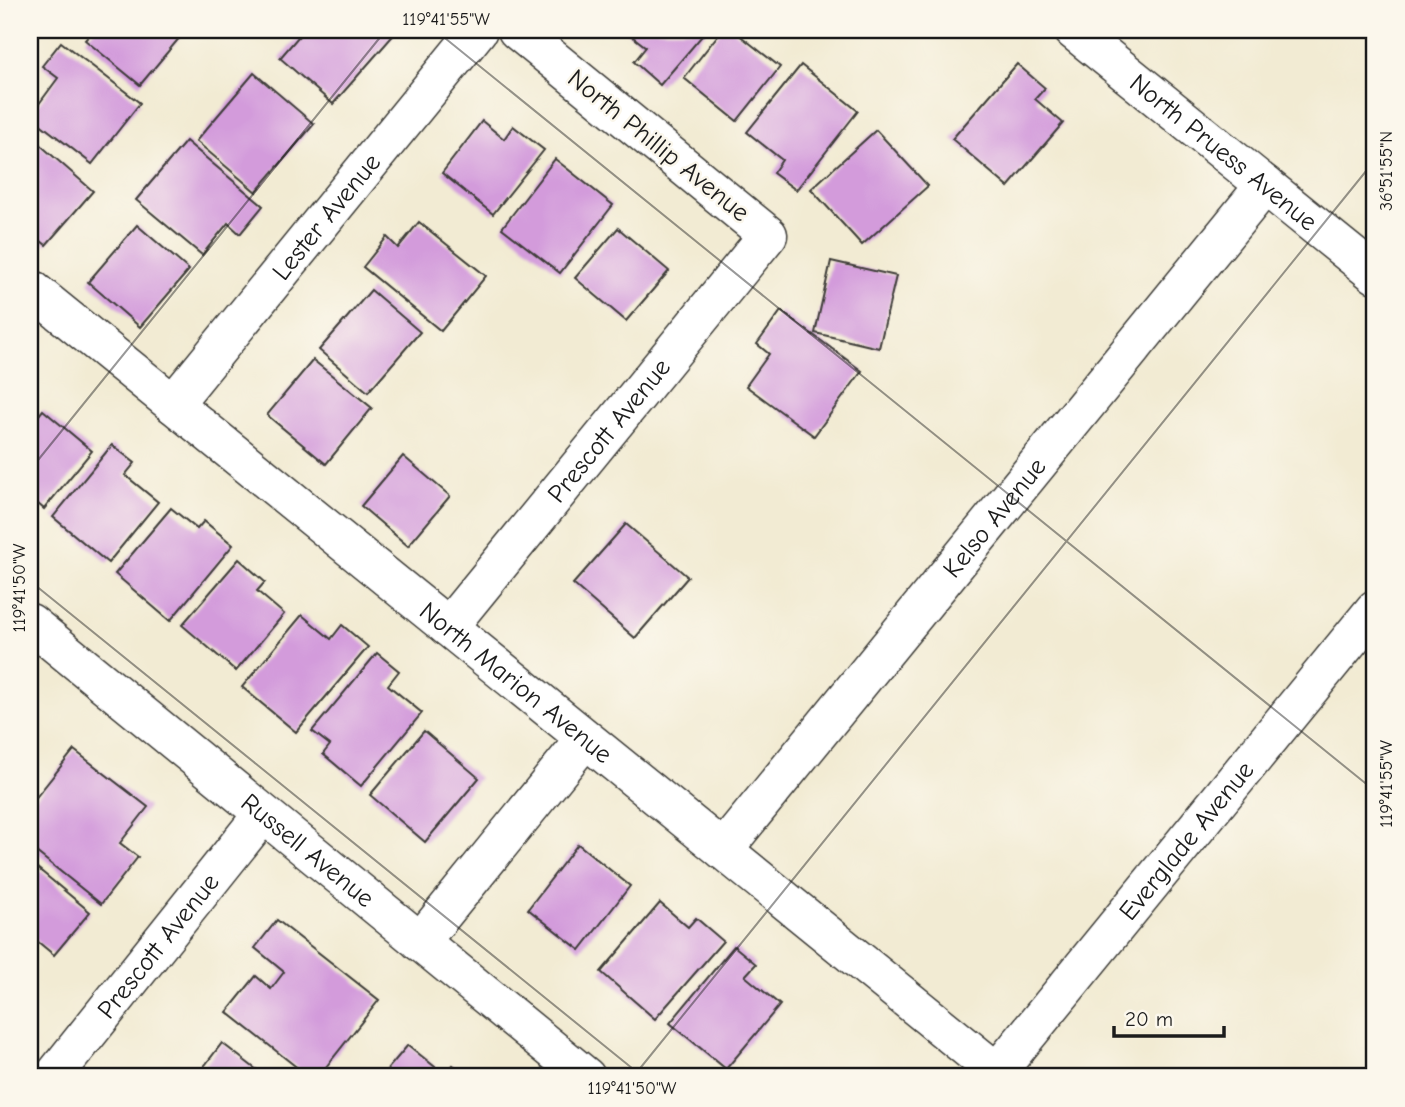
<svg xmlns="http://www.w3.org/2000/svg" width="1405" height="1107" font-family="'Comic Neue',sans-serif">
<style>
.building{fill:#d39bdb}
.lines{fill:none;stroke-linecap:round;stroke-linejoin:round}
.minor-casing{stroke:#3c3b37;stroke-width:41}
.minor{stroke:#fff;stroke-width:38}
.ticks{fill:none;stroke:#1c1c1c;stroke-width:2;stroke-opacity:0.45}
.labels{text-anchor:middle;stroke-width:5;stroke-linejoin:round;paint-order:stroke}
.street-label{font-size:26px;fill:#1c1c1c;stroke:#fbf7ec}
.neatline{fill:none;stroke:#1c1c1c;stroke-width:2.5}
.ticks-label{font-size:18px;text-anchor:middle;fill:#1c1c1c}
</style>
<rect width="100%" height="100%" fill="#fbf7ec"/>
<filter id="ink" filterUnits="userSpaceOnUse"><feTurbulence type="fractalNoise" baseFrequency=".0143" numOctaves="2"/><feDisplacementMap in="SourceGraphic" scale="14" xChannelSelector="R" yChannelSelector="G"/><feConvolveMatrix kernelMatrix="1 2 1 2 8 2 1 2 1" color-interpolation-filters="sRGB"/></filter>
<filter id="wash" filterUnits="userSpaceOnUse"><feTurbulence type="fractalNoise" baseFrequency=".00686" numOctaves="4" result="noise"/><feDisplacementMap in="SourceGraphic" scale="28" xChannelSelector="R" yChannelSelector="G"/><feGaussianBlur stdDeviation="1.57" result="paint"/><feColorMatrix in="noise" values="0 0 0 0 0 0 0 0 0 0 0 0 0 0 0 0 0 1.4 0 .05"/><feComposite in="paint" operator="in"/></filter>
<g filter="url(#wash)">
<rect width="100%" height="100%" fill="#f2ebd3"/>
<g id="blocks">
<g class="building">
<path d="M94 30H186L140 85 85 40Z"/>
<path d="M304 30H398L333 104 280 58Z"/>
<path d="M624 30H707L660 85 634 62 646 47Z"/>
<path d="M722 30H733L780 67 737 121 684 78Z"/>
<path d="M61 42 140 103 92 164 30 116 58 78 42 66Z"/>
<path d="M1017 64 1045 88 1035 99 1063 123 1008 187 952 139Z"/>
<path d="M801 65 858 111 796 190 773 173 782 160 747 132Z"/>
<path d="M254 73 314 124 256 192 196 141Z"/>
<path d="M482 121 504 139 513 126 544 150 493 214 442 173Z"/>
<path d="M876 130 928 186 862 245 811 189Z"/>
<path d="M30 136 93 191 46 245 30 232Z"/>
<path d="M186 141 263 206 240 234 228 223 202 255 136 200Z"/>
<path d="M555 159 613 205 560 273 502 228Z"/>
<path d="M419 222 486 276 441 331 363 267 387 237 398 248Z"/>
<path d="M137 225 189 270 140 327 88 282Z"/>
<path d="M618 228 669 271 626 321 575 278Z"/>
<path d="M831 261 896 276 879 348 815 333Z"/>
<path d="M371 290 420 332 368 392 319 350Z"/>
<path d="M781 311 862 371 814 436 746 386 769 354 757 344Z"/>
<path d="M313 360 372 408 326 464 267 415Z"/>
<path d="M43 410 92 451 44 509 30 497V426Z"/>
<path d="M112 445 135 463 125 475 158 502 108 563 53 517Z"/>
<path d="M403 456 450 496 408 546 361 506Z"/>
<path d="M171 508 197 529 204 521 233 545 170 621 115 574Z"/>
<path d="M626 524 688 577 635 638 573 584Z"/>
<path d="M239 559 265 582 257 591 284 614 236 671 182 625Z"/>
<path d="M302 615 331 639 342 625 368 647 296 732 242 687Z"/>
<path d="M377 653 399 671 388 685 422 713 361 786 323 754 330 745 312 731Z"/>
<path d="M424 731 479 778 425 842 370 795Z"/>
<path d="M74 750 148 807 120 843 138 857 101 904 30 847V805Z"/>
<path d="M578 844 630 886 580 950 528 909Z"/>
<path d="M30 862 90 912 54 955 31 936 30 938Z"/>
<path d="M660 903 688 927 696 918 723 941 655 1019 601 972Z"/>
<path d="M277 920 379 1000 318 1077H309L227 1012 256 976 271 989 284 972 255 948Z"/>
<path d="M734 946 756 964 745 976 780 1005 726 1069 670 1023Z"/>
<path d="M222 1043 266 1077H196Z"/>
<path d="M408 1045 445 1075 453 1065 467 1077H381Z"/>
</g>
</g>
</g>
<g filter="url(#ink)">
<use href="#blocks" fill-opacity="0" stroke="#3c3b37" stroke-width="2"/>
<g class="lines">
<defs>
<g id="minor">
<path id="s1" d="M1073 30 1375 274"/>
<path id="s2" d="M30 288 1003 1077"/>
<path id="s3" d="M173 404 478 30"/>
<path id="s4" d="M30 623 586 1077"/>
<path id="s5" d="M448 627 768 235 517 30"/>
<path id="s6" d="M723 850 1265 185"/>
<path d="M420 942 585 739"/>
<path id="s7" d="M997 1072 1375 609"/>
<path id="s8" d="M53 1077 263 814"/>
</g>
</defs>
<use href="#minor" class="minor-casing"/>
<use href="#minor" class="minor"/>
</g>
</g>
<path class="ticks" d="M435 30 1375 791M30 470 386 30M30 581 643 1077M633 1077 1375 160"/>
<g class="labels">
<g class="street-label">
<text transform="translate(659 145) rotate(39)" y="9">North Phillip Avenue</text>
<text dy="9" stroke="none"><textPath href="#s1" startOffset="194">North Pruess Avenue</textPath></text>
<text dy="9" stroke="none"><textPath href="#s3" startOffset="242">Lester Avenue</textPath></text>
<text dy="9" stroke="none"><textPath href="#s5" startOffset="254">Prescott Avenue</textPath></text>
<text dy="9" stroke="none"><textPath href="#s6" startOffset="429">Kelso Avenue</textPath></text>
<text dy="9" stroke="none"><textPath href="#s2" startOffset="626">North Marion Avenue</textPath></text>
<text dy="9" stroke="none"><textPath href="#s7" startOffset="299">Everglade Avenue</textPath></text>
<text dy="9" stroke="none"><textPath href="#s4" startOffset="359">Russell Avenue</textPath></text>
<text dy="9" stroke="none"><textPath href="#s8" startOffset="168">Prescott Avenue</textPath></text>
</g>
</g>
<rect width="1405" height="1107" fill="none" stroke="#fbf7ec" stroke-width="77"/>
<path d="M1114 1026v10h110v-10" fill="none" stroke="#1c1c1c" stroke-width="3.5"/>
<text x="1125" y="1026" font-size="21" fill="#1c1c1c" stroke="#fbf7ec" stroke-width="5" paint-order="stroke">20 m</text>
<rect x="38" y="38" width="1328" height="1030" class="neatline"/>
<g class="ticks-label">
<text x="446" y="25">119°41'55"W</text>
<text transform="translate(1386 171) rotate(-90)" y="6">36°51'55"N</text>
<text transform="translate(19 588) rotate(-90)" y="6">119°41'50"W</text>
<text transform="translate(1386 784) rotate(-90)" y="6">119°41'55"W</text>
<text x="632" y="1094">119°41'50"W</text>
</g>
</svg>
